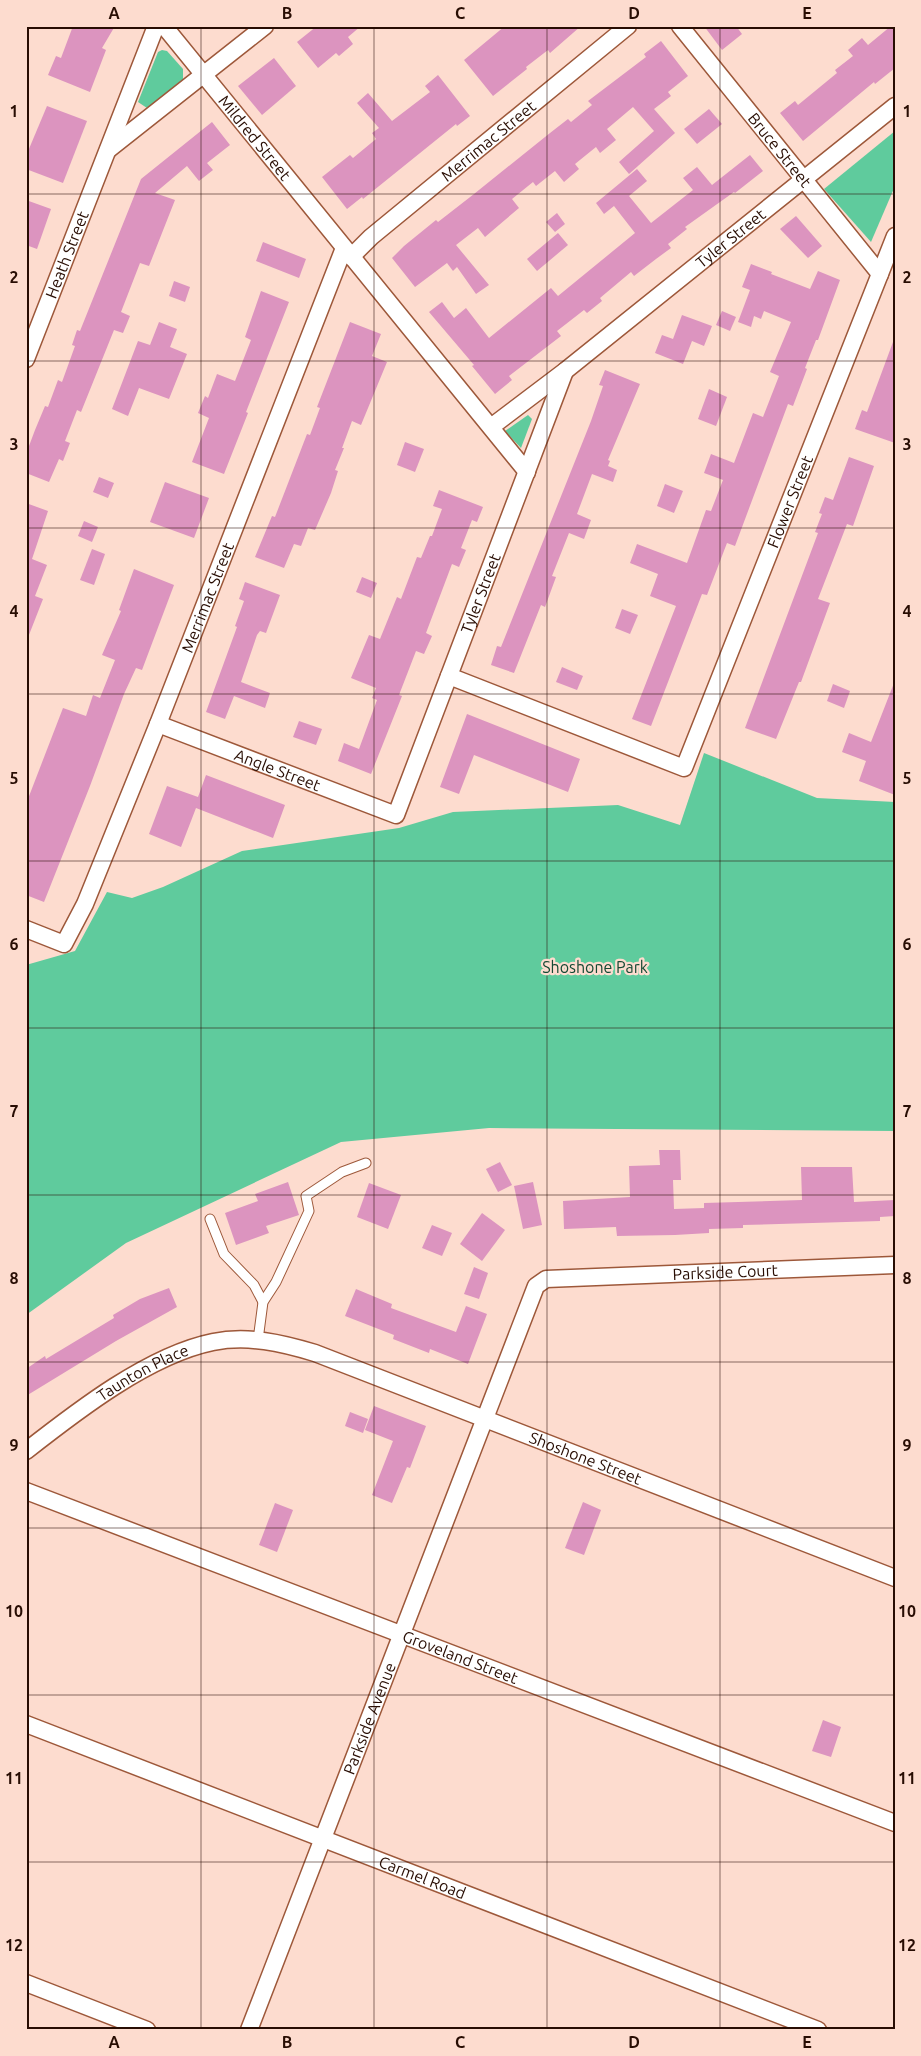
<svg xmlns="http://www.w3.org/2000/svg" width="921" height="2056" font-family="Ubuntu,sans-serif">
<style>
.green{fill:#5fcb9d}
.building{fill:#dc94bf}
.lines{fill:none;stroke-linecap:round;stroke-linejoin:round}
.service-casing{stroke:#9d583a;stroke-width:11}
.minor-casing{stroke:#9d583a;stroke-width:19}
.service{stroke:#fff;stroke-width:9}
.minor{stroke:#fff;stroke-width:16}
.grid{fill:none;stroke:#280d03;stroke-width:1;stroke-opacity:0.55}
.labels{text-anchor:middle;stroke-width:4.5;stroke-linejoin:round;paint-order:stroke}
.street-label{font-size:16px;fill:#280d03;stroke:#fddccf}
.park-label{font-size:16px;fill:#144833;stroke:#fddccf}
.neatline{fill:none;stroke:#280d03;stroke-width:2}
.grid-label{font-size:16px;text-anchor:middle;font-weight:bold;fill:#280d03}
</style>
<rect width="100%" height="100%" fill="#fddccf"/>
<g class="green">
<path d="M162 50 167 51 183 69V80L147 108 138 102 158 52Z"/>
<path d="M895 131V186L871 242 824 189Z"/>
<path d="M528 415 532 419 521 448 505 431Z"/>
<path d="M704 753 817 798 895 802V1131L489 1128 341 1142 126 1243 26 1315V965L75 951 107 892 132 898 163 887 242 851 399 828 453 812 618 805 680 825Z"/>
</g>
<g class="building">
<path d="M73 26H115L102 48 106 50 90 92 48 75 56 56 61 58Z"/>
<path d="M317 26H361L348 37 353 44 339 56 336 53 318 68 297 42Z"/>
<path d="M505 26H581L550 53 548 50 526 67 527 69 493 96 464 60Z"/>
<path d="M704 26H736L742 34 722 50Z"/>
<path d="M891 26H895V68L875 84 874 82 803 141 780 113 795 101 798 105 837 73 835 70 853 56 848 50 862 38 868 45Z"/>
<path d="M661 41 688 76 668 92 671 96 654 109 675 133 629 174 619 162 654 131 633 107 607 129 616 140 600 153 596 147 575 164 579 169 564 182 555 171 536 186 533 182 512 199 519 208 499 225 485 237 478 228 456 245 489 285 476 294 457 267 453 271 447 263 415 287 392 258 404 246 436 220 438 222 474 194 550 133 568 119 571 122 592 105 588 101 646 57 644 54Z"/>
<path d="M274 58 296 86 262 115 238 86Z"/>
<path d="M438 75 470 116 457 126 456 124 363 199 362 197 347 209 322 177 350 155 353 158 376 139 372 133 379 128 357 103 368 93 392 121 430 92 425 86Z"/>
<path d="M47 106 87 121 63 183 26 169V156Z"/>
<path d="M709 109 722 124 697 144 684 129Z"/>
<path d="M212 122 230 145 207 163 213 170 199 181 187 166 155 193 175 200 149 266 140 263 121 312 130 316 123 333 114 330 81 412 77 410 65 441 70 443 63 461 59 459 49 482 26 473V454L35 430 45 406 48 407 58 380 62 382 75 346 72 345 77 330 80 331 141 179Z"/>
<path d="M750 155 763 171 735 193 734 192 685 227 687 229 668 244 671 248 656 259 634 276 631 272 600 298 602 301 587 313 584 310 557 331 561 336 509 376 512 380 495 394 472 366 474 365 429 312 442 302 454 318 466 308 489 338 551 288 558 296 635 233 614 206 604 214 596 203 637 169 647 181 629 196 651 223 693 190 683 178 697 167 712 185Z"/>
<path d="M26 200 51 209 37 249 26 245Z"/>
<path d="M557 213 565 224 555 232 546 222Z"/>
<path d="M796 216 822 246 808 258 780 229Z"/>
<path d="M558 233 568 245 537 271 527 259Z"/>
<path d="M263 242 306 259 299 278 256 261Z"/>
<path d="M751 264 772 272 771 274 810 289 818 271 840 280 818 340H816L805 368 807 369 793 406 788 404 735 546 727 543 707 595 702 594 651 726 632 719 676 606 650 596 658 574 630 563 637 544 687 563 706 510 711 511 723 480 704 473 711 454 734 463 753 413 763 417 779 376 770 372 791 322 764 311 761 319 754 316 751 327 738 322 750 290 742 287Z"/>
<path d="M174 281 190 287 185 302 169 296Z"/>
<path d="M261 291 289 302 246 412 248 413 224 474 192 462 209 418 198 413 205 396 208 398 217 374 235 381 251 340 245 337Z"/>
<path d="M722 311 736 317 730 331 716 325Z"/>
<path d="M682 315 712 326 704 346 692 341 683 364 655 353 662 335 673 339Z"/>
<path d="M159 322 177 329 170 347 187 354 169 399 139 388 128 416 112 409 138 341 150 345Z"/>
<path d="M350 322 381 334 372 356 387 362 361 425 352 421 342 448H344L335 470 338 471 331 493 315 530 308 528 301 546 294 544 284 568 255 557 272 516 275 517 307 434 310 435 320 408 317 407Z"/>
<path d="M893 342H895V443L855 429 862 410 867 412Z"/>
<path d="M605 370 640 384 608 460 610 461 608 466 617 470 613 482 592 474 577 514 591 520 584 539 569 533 552 576 556 577 545 607 541 605 514 673 491 665 497 646 501 647 591 421 603 386 599 385Z"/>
<path d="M709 389 727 397 716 426 698 419Z"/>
<path d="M405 442 424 449 415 472 397 465Z"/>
<path d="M849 457 874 466 853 526 847 524 818 599 830 603 801 682H799L776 739 745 728 818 533 815 532 822 514 819 513 825 497 833 500Z"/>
<path d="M99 477 114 483 108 498 93 492Z"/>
<path d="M165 482 209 498 194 538 150 522Z"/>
<path d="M665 484 683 491 674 513 657 506Z"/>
<path d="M439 490 483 507 477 522 472 520 461 548 466 550 459 567 452 564 426 633 432 636 424 654 416 651 399 695 402 696 371 774 338 761 344 743 359 749 377 700 372 698 376 688 351 678 369 635 380 639 397 597 401 599 417 557 421 558 430 536H432L442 509 433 506Z"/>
<path d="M26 503 48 511 32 559 47 565 35 596 43 599 27 640Z"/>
<path d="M84 521 98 527 92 542 78 536Z"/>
<path d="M92 549 105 554 94 585 80 580Z"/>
<path d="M134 569 174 585 142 670 136 668 124 694 90 786 44 902 26 895V804L63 708 86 716 93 695 100 698 115 660 102 655 121 611 119 610Z"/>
<path d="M362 577 377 583 371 598 356 592Z"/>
<path d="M245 582 280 595 266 633 260 631 257 635 241 682 270 693 265 708 234 696 225 719 206 712 237 627 235 626 244 601 239 599Z"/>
<path d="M622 609 638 615 630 634 615 628Z"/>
<path d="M562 667 583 676 577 690 556 682Z"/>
<path d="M894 683H895V795L859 781 866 761 842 752 849 733 871 742Z"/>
<path d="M833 684 850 691 844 708 827 701Z"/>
<path d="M467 714 580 759 568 792 474 755 459 794 440 787Z"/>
<path d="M299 721 322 729 316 745 293 737Z"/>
<path d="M206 775 285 805 273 838 196 808 181 847 149 834 167 786 198 797Z"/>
<path d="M659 1150H680L681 1180H673L674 1209 704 1208V1203L802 1200 801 1167H852L854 1202 895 1200V1216L880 1217V1221L743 1225V1228L709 1229V1233L675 1235 617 1236 616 1227 564 1229 563 1201 630 1197 629 1166 660 1165Z"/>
<path d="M500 1162 512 1185 498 1192 486 1169Z"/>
<path d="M288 1182 299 1215 266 1226 269 1233 236 1245 225 1213 258 1201 255 1194Z"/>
<path d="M533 1182 542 1225 523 1229 514 1186Z"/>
<path d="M369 1183 401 1195 388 1229 357 1217Z"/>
<path d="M482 1213 505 1230 482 1261 460 1244Z"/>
<path d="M432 1225 452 1233 442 1256 422 1248Z"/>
<path d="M474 1267 488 1273 479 1299 464 1294Z"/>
<path d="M169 1288 177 1307 116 1341 26 1396V1369L45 1356 46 1359 114 1318 113 1315 140 1299Z"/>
<path d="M356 1289 392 1304 391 1308 456 1332 466 1306 487 1314 468 1364 430 1349 429 1353 393 1339 394 1335 345 1316Z"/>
<path d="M374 1406 426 1426 410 1468 407 1467 392 1503 372 1495 393 1441 365 1430Z"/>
<path d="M350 1412 368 1419 363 1433 345 1426Z"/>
<path d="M583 1502 601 1510 584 1555 565 1548Z"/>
<path d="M275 1503 293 1510 277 1552 259 1545Z"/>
<path d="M823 1720 841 1727 831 1757 812 1751Z"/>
</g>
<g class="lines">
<defs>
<g id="service">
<path d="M210 1219 224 1254 254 1285 263 1302"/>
<path d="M258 1340 263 1302 276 1282 309 1211 306 1196 342 1172 366 1163"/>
</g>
<g id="minor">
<path id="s1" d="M164 26 527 472"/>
<path id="s2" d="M680 26 880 274"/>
<path d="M108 150 265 26"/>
<path id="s3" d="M351 257 371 237 628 26"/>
<path id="s4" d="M26 359 156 26"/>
<path id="s5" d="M491 427 565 371 895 106"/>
<path id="s6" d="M449 676 684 768 895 236"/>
<path id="s7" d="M158 724 396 815 565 371"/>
<path id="s8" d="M26 929 64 944 85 904 158 724 344 248"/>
<path id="s9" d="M26 1451C77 1411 149 1355 213 1342 248 1335 282 1343 315 1353L895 1578"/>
<path id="s10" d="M26 1491 895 1823"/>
<path id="s11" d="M26 1724 818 2030"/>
<path d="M26 1983 147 2030"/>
<path id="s12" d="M249 2030 536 1286 546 1279 895 1265"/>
</g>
</defs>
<use href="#service" class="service-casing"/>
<use href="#minor" class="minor-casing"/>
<use href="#service" class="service"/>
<use href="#minor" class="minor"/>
</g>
<path class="grid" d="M201 26V2030M374 26V2030M547 26V2030M720 26V2030M26 194H895M26 361H895M26 528H895M26 694H895M26 861H895M26 1028H895M26 1195H895M26 1362H895M26 1528H895M26 1695H895M26 1862H895"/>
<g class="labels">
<g class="street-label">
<text dy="6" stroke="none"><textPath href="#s1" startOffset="144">Mildred Street</textPath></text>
<text dy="6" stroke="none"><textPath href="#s3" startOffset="180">Merrimac Street</textPath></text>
<text dy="6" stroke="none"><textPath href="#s2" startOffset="159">Bruce Street</textPath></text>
<text dy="6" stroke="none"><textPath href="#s5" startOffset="305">Tyler Street</textPath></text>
<text dy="6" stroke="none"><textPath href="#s4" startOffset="112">Heath Street</textPath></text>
<text dy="6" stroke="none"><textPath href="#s6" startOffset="539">Flower Street</textPath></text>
<text dy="6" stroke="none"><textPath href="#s7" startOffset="492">Tyler Street</textPath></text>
<text dy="6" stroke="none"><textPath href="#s8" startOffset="416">Merrimac Street</textPath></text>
<text dy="6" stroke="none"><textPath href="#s7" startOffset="128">Angle Street</textPath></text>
<text dy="6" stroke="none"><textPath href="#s12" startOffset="989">Parkside Court</textPath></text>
<text dy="6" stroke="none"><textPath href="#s9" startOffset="141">Taunton Place</textPath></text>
<text dy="6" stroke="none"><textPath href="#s9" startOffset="612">Shoshone Street</textPath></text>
<text dy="6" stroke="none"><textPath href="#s10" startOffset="465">Groveland Street</textPath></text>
<text dy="6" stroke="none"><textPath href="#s12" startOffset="334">Parkside Avenue</textPath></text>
<text dy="6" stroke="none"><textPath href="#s11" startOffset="425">Carmel Road</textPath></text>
</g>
<g class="park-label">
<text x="595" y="973">Shoshone Park</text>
</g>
</g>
<rect width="921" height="2056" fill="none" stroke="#fddccf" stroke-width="55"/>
<rect x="28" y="28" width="866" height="2000" class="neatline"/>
<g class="grid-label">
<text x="114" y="19">A</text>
<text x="287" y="19">B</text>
<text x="460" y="19">C</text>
<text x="634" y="19">D</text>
<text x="807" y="19">E</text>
<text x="14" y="117">1</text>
<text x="907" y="117">1</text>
<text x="14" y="283">2</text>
<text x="907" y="283">2</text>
<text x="14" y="450">3</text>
<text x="907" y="450">3</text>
<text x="14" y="617">4</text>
<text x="907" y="617">4</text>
<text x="14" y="784">5</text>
<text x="907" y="784">5</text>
<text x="14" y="950">6</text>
<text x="907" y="950">6</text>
<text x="14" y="1117">7</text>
<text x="907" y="1117">7</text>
<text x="14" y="1284">8</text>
<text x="907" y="1284">8</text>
<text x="14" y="1451">9</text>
<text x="907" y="1451">9</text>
<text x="14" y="1617">10</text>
<text x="907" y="1617">10</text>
<text x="14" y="1784">11</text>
<text x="907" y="1784">11</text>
<text x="14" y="1951">12</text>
<text x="907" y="1951">12</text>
<text x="114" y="2048">A</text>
<text x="287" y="2048">B</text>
<text x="460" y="2048">C</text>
<text x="634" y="2048">D</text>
<text x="807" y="2048">E</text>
</g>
</svg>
